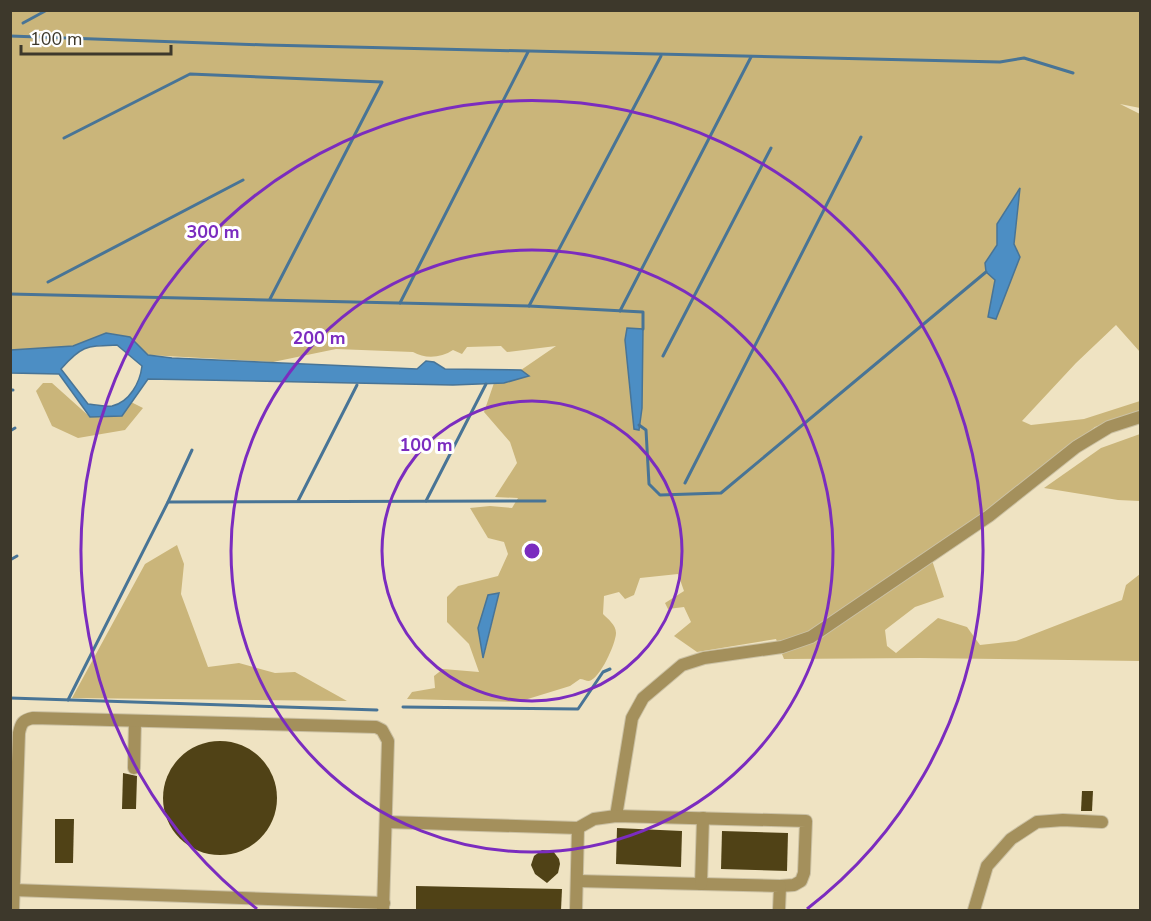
<svg xmlns="http://www.w3.org/2000/svg" width="1151" height="921" font-family="'Nunito Sans',sans-serif">
<style>
.green{fill:#cab57a;fill-rule:evenodd}
.water{fill:#4c8ec4;stroke:#487496;stroke-width:1.5;fill-rule:evenodd}
.lines{fill:none;stroke-linecap:round;stroke-linejoin:round}
.stream{stroke:#487496;stroke-width:3}
.building{fill:#504216}
.minor-casing{stroke:#cbc1a4;stroke-width:14}
.minor{stroke:#a4905c;stroke-width:12}
.ring{fill:none;stroke:#7b2cbf;stroke-width:3}
.centre{fill:#7b2cbf;stroke:#fff;stroke-width:3}
.ring-label{font-size:18px;text-anchor:middle;font-weight:bold;fill:#7b2cbf;stroke:#fff;stroke-width:6;stroke-linejoin:round;paint-order:stroke}
</style>
<rect width="100%" height="100%" fill="#efe3c2"/>
<g class="green">
<path d="M10 11H1140V108L1120 104 1140 114V352L1116 325 1076 363 1022 421 1031 425 1084 419 1140 401V412L1095 427 986 511 929 551 944 597 915 607 885 630 887 646 896 653 938 618 967 627 980 645 1016 641 1122 600 1126 585 1140 574V661L920 658 784 659 776 639 697 652 674 636 691 622 684 607 668 609 665 603 684 591 678 574 640 578 634 595 625 599 619 592 604 596 603 614C608 619 616 625 616 633 616 643 600 679 589 681 586 681 583 679 580 679L570 686 518 702 407 699 412 692 435 688 434 676 443 669 479 672 469 644 447 622V597L458 586 498 576 508 554 504 542 488 538 470 508 490 506 512 508 518 498 495 497 517 463 510 442 484 412 494 383H504L528 376 521 370 556 346 507 352 501 346 467 347 462 354 453 350C441 358 425 359 413 352L336 349 273 362 148 355 130 337 106 333 74 346 11 350ZM1020 190 1014 244 996 319 988 317 995 280 985 263 997 245V224ZM625 340 642 408 639 430 634 428ZM499 593 484 656H483L478 628Z"/>
<path d="M43 383H52L90 417 121 416 131 402 143 408 125 430 78 438 52 426 36 391Z"/>
<path d="M1140 434V501L1118 500 1044 488 1101 448Z"/>
<path d="M177 545 184 564 181 594 208 667 239 663 275 673 295 672 347 701 72 698 145 564Z"/>
</g>
<g class="water">
<path d="M1020 188 1014 244 1020 257 996 319 988 317 995 280 986 272 985 263 997 245V224Z"/>
<path d="M627 328 643 329 642 408 639 430 634 429 625 340Z"/>
<path d="M106 333 130 337 148 355 172 358 417 369 426 361 434 362 445 369 521 370 529 376 504 383 453 385 148 379 122 416 90 417 59 374 11 373V350L73 346ZM117 345 142 366C140 382 130 402 112 406 105 407 96 405 88 404L61 369C82 345 87 346 117 345Z"/>
<path d="M499 593 483 658 478 628 488 595Z"/>
</g>
<g class="lines">
<g class="stream">
<path d="M23 23 47 10"/>
<path d="M10 36 266 45 1000 62 1024 58 1073 73"/>
<path d="M64 138 190 74 382 82 270 299"/>
<path d="M48 282 243 180"/>
<path d="M10 294 529 306 643 312V329"/>
<path d="M400 303 528 52"/>
<path d="M529 306 661 56"/>
<path d="M620 311 751 57"/>
<path d="M663 356 771 148"/>
<path d="M10 390H13"/>
<path d="M639 425 646 430 649 484 660 495 721 493 986 272"/>
<path d="M10 431 15 428"/>
<path d="M685 483 861 137"/>
<path d="M298 501 357 385"/>
<path d="M426 501 486 384"/>
<path d="M168 502 545 501"/>
<path d="M10 560 17 556"/>
<path d="M10 698 377 710"/>
<path d="M68 700 168 502 192 450"/>
<path d="M403 707 578 709 603 672 610 669"/>
</g>
</g>
<g class="building">
<circle cx="220" cy="798" r="57"/>
<path d="M123 773 137 776 136 809H122Z"/>
<path d="M1082 791H1093L1092 811H1081Z"/>
<path d="M55 819H74L73 863H55Z"/>
<path d="M617 828 682 831 681 867 616 864Z"/>
<path d="M722 831 788 833 787 871 721 869Z"/>
<path d="M542 850 553 851 559 859 560 864 558 873 547 883 535 874 531 865 534 856Z"/>
<path d="M416 886 562 889 561 910H416Z"/>
</g>
<g class="lines">
<defs>
<g id="minor">
<path d="M134 768 135 721"/>
<path d="M616 816 632 718 643 698 682 665 704 658 782 647 811 637 989 516 1076 447 1109 427 1140 417"/>
<path d="M386 822 578 828 594 819 616 816 806 821 804 873 801 881 794 885 780 886"/>
<path d="M577 881 780 886 779 910"/>
<path d="M701 884 703 818"/>
<path d="M13 890 384 903"/>
<path d="M13 910 19 733C21 723 23 720 33 718L376 727 382 730 388 741 383 910"/>
<path d="M576 910 578 828"/>
<path d="M974 910 987 866 1011 839 1037 822 1063 820 1102 822"/>
</g>
</defs>
<use href="#minor" class="minor-casing"/>
<use href="#minor" class="minor"/>
</g>
<g class="ring">
<circle cx="532" cy="551" r="150"/>
<circle cx="532" cy="551" r="301"/>
<path d="M257 909A451 451 0 1 1 807 909"/>
</g>
<circle cx="532" cy="551" r="9" class="centre"/>
<g class="ring-label">
<text x="213" y="238">300 m</text>
<text x="319" y="344">200 m</text>
<text x="426" y="451">100 m</text>
</g>
<rect width="1151" height="921" fill="none" stroke="#3d382b" stroke-width="24"/>
<path d="M21 45v9h150v-9" fill="none" stroke="#3d382b" stroke-width="3"/>
<text x="30" y="45" font-size="18" fill="#3d382b" stroke="#ffffff" stroke-width="4.5" paint-order="stroke">100 m</text>
</svg>
